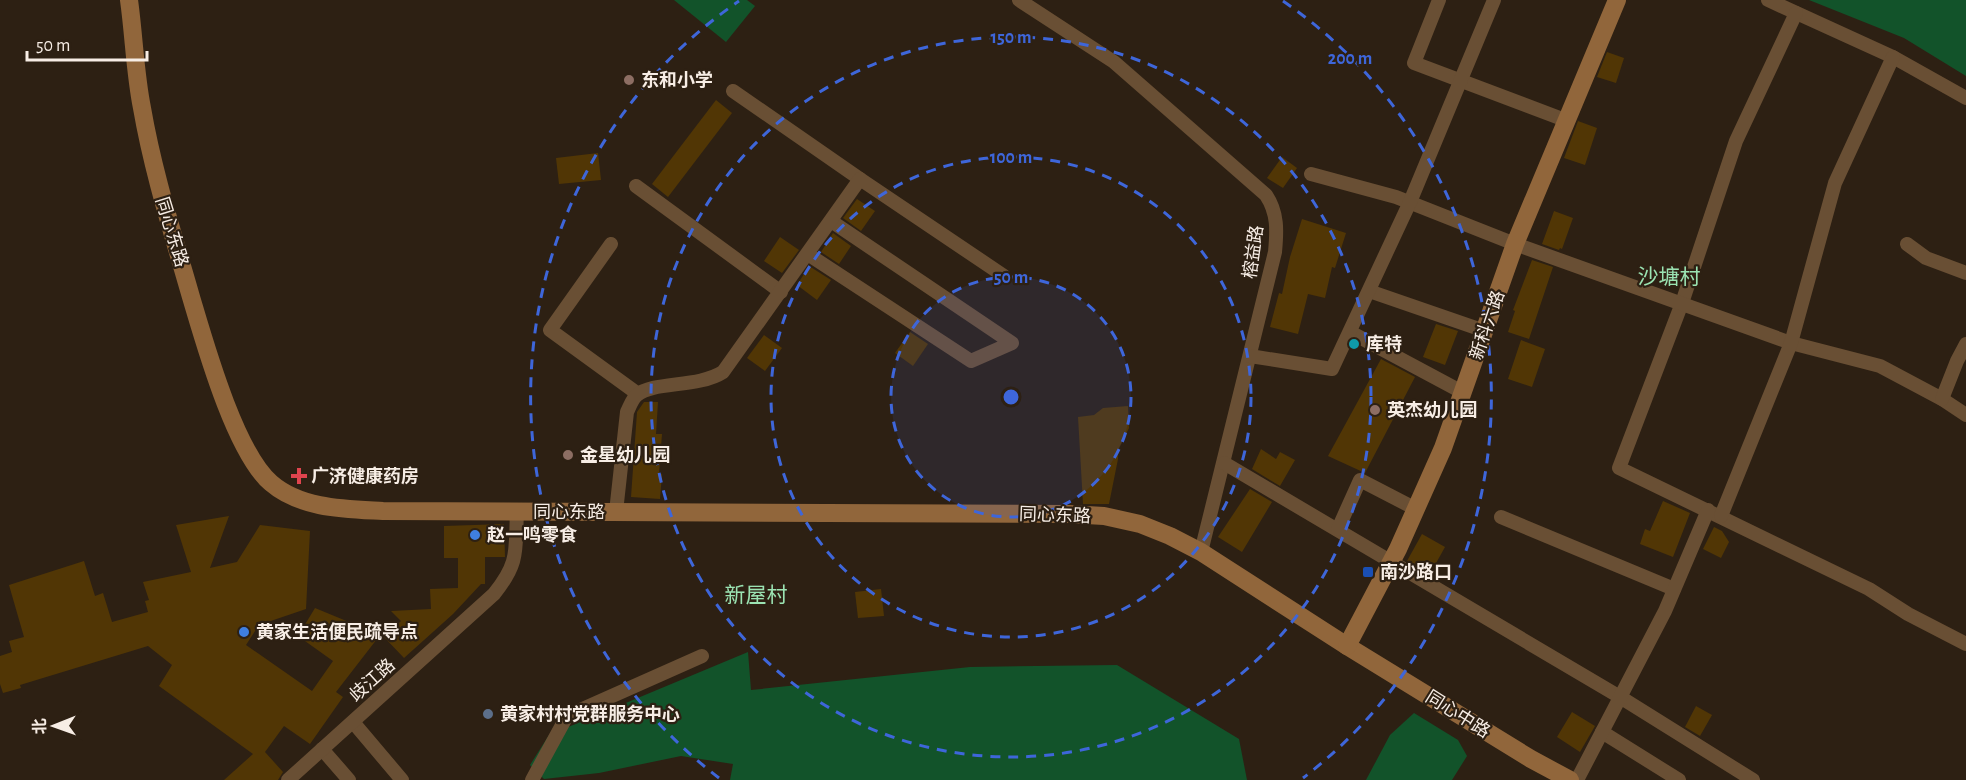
<svg xmlns="http://www.w3.org/2000/svg" width="1966" height="780" font-family="'Alegreya Sans','Noto Sans SC',sans-serif">
<style>
.green{fill:#12532a}
.building{fill:#513605}
.lines{fill:none;stroke-linecap:round;stroke-linejoin:round}
.street{stroke:#694f34;stroke-width:14}
.secondary{stroke:#91663b;stroke-width:18}
.ring{fill:none;stroke:#3e66da;stroke-width:3;stroke-dasharray:10 8}
.education-dot{fill:#8d6e63;stroke:#2d2013;stroke-width:2}
.culture-dot{fill:#0f9aa8;stroke:#2d2013;stroke-width:2}
.health-dot{fill:#e0444e;stroke:#2d2013;stroke-width:2}
.shop-dot{fill:#3f7fe0;stroke:#2d2013;stroke-width:2}
.transit-dot{fill:#1a4fb4;stroke:#2d2013;stroke-width:2}
.service-dot{fill:#5c6f8a;stroke:#2d2013;stroke-width:2}
.labels{text-anchor:middle;stroke-width:4.5;stroke-linejoin:round;paint-order:stroke}
.poi-label{font-size:18px;font-weight:bold;fill:#f7ede5;stroke:#2d2013;text-anchor:start}
.street-label{font-size:18px;fill:#f7ede5;stroke:#2d2013}
.quarter-label{font-size:21px;fill:#9be3b2;stroke:#2d2013}
.centre{fill:#3e66da;stroke:#2d2013;stroke-width:3}
.ring-label{font-size:18px;text-anchor:middle;font-weight:bold;fill:#3e66da;stroke:#2d2013;stroke-width:4.5;stroke-linejoin:round;paint-order:stroke}
</style>
<rect width="100%" height="100%" fill="#2d2013"/>
<g class="green">
<path d="M674 0H747L755 6 726 42Z"/>
<path d="M1809 0H1966V76L1904 38Z"/>
<path d="M748 652 751 690 970 667 1117 665 1239 739 1247 780H730L733 764 681 756 599 773 544 779 530 765 549 735Z"/>
<path d="M1414 713 1458 740 1467 756 1452 780H1366L1390 735Z"/>
</g>
<g class="building">
<path d="M1607 52 1624 58 1616 83 1597 77Z"/>
<path d="M716 100 732 113 668 197 652 184Z"/>
<path d="M1578 121 1597 128 1585 165 1564 158Z"/>
<path d="M598 153 601 180 559 184 556 158Z"/>
<path d="M1282 157 1297 168 1283 188 1267 178Z"/>
<path d="M857 199 875 211 861 231 843 218Z"/>
<path d="M1554 211 1573 218 1562 249 1560 248 1559 250 1542 244Z"/>
<path d="M1302 219 1346 233 1335 268 1332 267 1325 298 1308 294 1298 334 1270 327 1279 293 1282 294 1290 257Z"/>
<path d="M833 233 851 246 839 264 821 252Z"/>
<path d="M780 237 799 250 782 273 764 261Z"/>
<path d="M1532 260 1553 267 1529 339 1508 332 1515 311 1513 310Z"/>
<path d="M809 266 831 280 817 300 797 285Z"/>
<path d="M1436 324 1458 331 1445 365 1423 357Z"/>
<path d="M910 332 928 344 913 366 895 353Z"/>
<path d="M764 335 782 348 765 371 747 358Z"/>
<path d="M1521 340 1545 349 1532 387 1508 379Z"/>
<path d="M1381 359 1415 377 1365 473 1328 456Z"/>
<path d="M644 402H658L656 434H662L659 474H662L660 499 631 497 637 412Z"/>
<path d="M1128 406 1129 428 1118 450V459L1109 504H1083L1078 417 1094 415 1103 408Z"/>
<path d="M1261 449 1276 459 1280 452 1295 460 1280 486 1252 469Z"/>
<path d="M1250 489 1272 502 1242 552 1218 537Z"/>
<path d="M1663 501 1690 513 1673 557 1640 544 1645 529 1650 531Z"/>
<path d="M229 516 210 568 237 562 260 525 310 531 306 609 259 625 246 645 312 691 333 661 298 636 315 608 361 627 360 630 377 639 336 692 343 697 310 744 284 726 265 752 283 772 278 780H224L253 754 159 686 172 665 148 646 20 685 21 688 3 693 0 684V656L12 652 9 641 24 637 9 585 84 561 95 596 103 593 112 622 148 612 145 601 149 600 143 582 191 572 176 525Z"/>
<path d="M504 524 505 557H485V584H481L453 614 404 658 384 637 401 621 391 611 431 609 430 589 458 588V558H444V526Z"/>
<path d="M1714 527 1722 531 1729 542 1721 558 1703 549Z"/>
<path d="M1422 534 1445 547 1430 574 1407 561Z"/>
<path d="M881 589 884 616 858 618 855 592Z"/>
<path d="M1696 706 1712 715 1700 736 1685 727Z"/>
<path d="M1572 712 1595 726 1580 752 1557 737Z"/>
</g>
<g class="lines">
<g class="street">
<path d="M1019 0 1114 62 1266 195C1278 213 1277 231 1275 252L1201 552"/>
<path d="M1439 0 1414 63 1565 120"/>
<path d="M1768 0 1893 57 1966 98"/>
<path d="M1796 13 1736 141 1682 303 1619 468 1869 589 1908 614 1966 644"/>
<path d="M733 91 860 179"/>
<path d="M1311 174 1396 197 1515 244 1791 343 1880 366 1942 399 1966 415"/>
<path d="M636 186 781 292"/>
<path d="M611 244 550 330 638 394"/>
<path d="M1907 244 1926 258 1966 273"/>
<path d="M809 255 971 361 1012 343 831 221"/>
<path d="M1369 291 1485 331"/>
<path d="M1350 332 1464 393"/>
<path d="M1250 356 1332 369 1410 202 1494 0"/>
<path d="M1942 399 1957 361 1966 344"/>
<path d="M1224 463 1620 697 1753 780"/>
<path d="M616 512 627 412C630 406 632 399 637 395 653 381 698 388 723 372L860 179 1004 276"/>
<path d="M1721 516 1791 343 1835 183 1893 57"/>
<path d="M1501 517 1674 589"/>
<path d="M1338 529 1360 480 1416 509"/>
<path d="M353 722 402 780"/>
<path d="M1602 732 1679 780"/>
<path d="M322 749 349 780"/>
<path d="M288 780 494 594C520 562 515 550 517 512"/>
<path d="M532 780 567 716 702 656"/>
<path d="M1577 780 1665 611 1708 510"/>
</g>
<g class="secondary">
<path d="M129 0C134 36 135 73 142 108 153 172 173 234 191 297 205 344 235 452 271 483 301 509 346 509 383 511L1069 514 1104 516 1140 524 1170 536 1201 552 1347 646 1531 759 1570 780"/>
<path d="M1347 646 1398 549 1443 448 1515 244 1617 0"/>
</g>
</g>
<circle cx="1011" cy="397" r="120" fill="#3e66da" fill-opacity=".12"/>
<g class="ring">
<circle cx="1011" cy="397" r="120"/>
<circle cx="1011" cy="397" r="240"/>
<circle cx="1011" cy="397" r="360"/>
<path d="M719 778A480 480 0 0 1 739 1M1283 1A480 480 0 0 1 1303 778"/>
</g>
<g class="education-dot">
<circle cx="629" cy="80" r="6"/>
<circle cx="1375" cy="410" r="6"/>
<circle cx="568" cy="455" r="6"/>
</g>
<circle class="culture-dot" cx="1354" cy="344" r="6"/>
<path class="health-dot" d="M296 467h6v6h6v6h-6v6h-6v-6h-6v-6h6z"/>
<g class="shop-dot">
<circle cx="475" cy="535" r="6"/>
<circle cx="244" cy="632" r="6"/>
</g>
<rect class="transit-dot" x="1362" y="566" width="12" height="12" rx="3"/>
<circle class="service-dot" cx="488" cy="714" r="6"/>
<g class="labels">
<g class="poi-label">
<text x="641" y="86">东和小学</text>
<text x="1366" y="350">库特</text>
<text x="1387" y="416">英杰幼儿园</text>
<text x="580" y="461">金星幼儿园</text>
<text x="311" y="482">广济健康药房</text>
<text x="487" y="541">赵一鸣零食</text>
<text x="1380" y="578">南沙路口</text>
<text x="256" y="638">黄家生活便民疏导点</text>
<text x="500" y="720">黄家村村党群服务中心</text>
</g>
<g class="street-label">
<text transform="translate(172 232) rotate(73)" y="6">同心东路</text>
<text transform="translate(1253 252) rotate(-82)" y="6">榕益路</text>
<text transform="translate(1487 325) rotate(-71)" y="6">新科六路</text>
<text x="569" y="518">同心东路</text>
<text transform="translate(1055 515) rotate(2)" y="6">同心东路</text>
<text transform="translate(372 680) rotate(-42)" y="6">歧江路</text>
<text transform="translate(1458 714) rotate(32)" y="6">同心中路</text>
</g>
<g class="quarter-label">
<text x="1669" y="284">沙塘村</text>
<text x="756" y="602">新屋村</text>
</g>
</g>
<circle cx="1011" cy="397" r="9" class="centre"/>
<g class="ring-label">
<text x="1011" y="43">150 m</text>
<text x="1350" y="64">200 m</text>
<text x="1011" y="163">100 m</text>
<text x="1011" y="283">50 m</text>
</g>
<g transform="translate(54 726) rotate(269)" stroke="#2d2013" stroke-width="4.5" paint-order="stroke">
<path d="M0-4.5L10 22L0 15L-10 22Z" fill="#f7ede5"/>
<text y="-9" font-size="16" font-weight="bold" text-anchor="middle" fill="#f7ede5">北</text>
</g>
<path d="M27 51v9h120v-9" fill="none" stroke="#f7ede5" stroke-width="3"/>
<text x="36" y="51" font-size="18" fill="#f7ede5" stroke="#2d2013" stroke-width="4.5" paint-order="stroke">50 m</text>
</svg>
